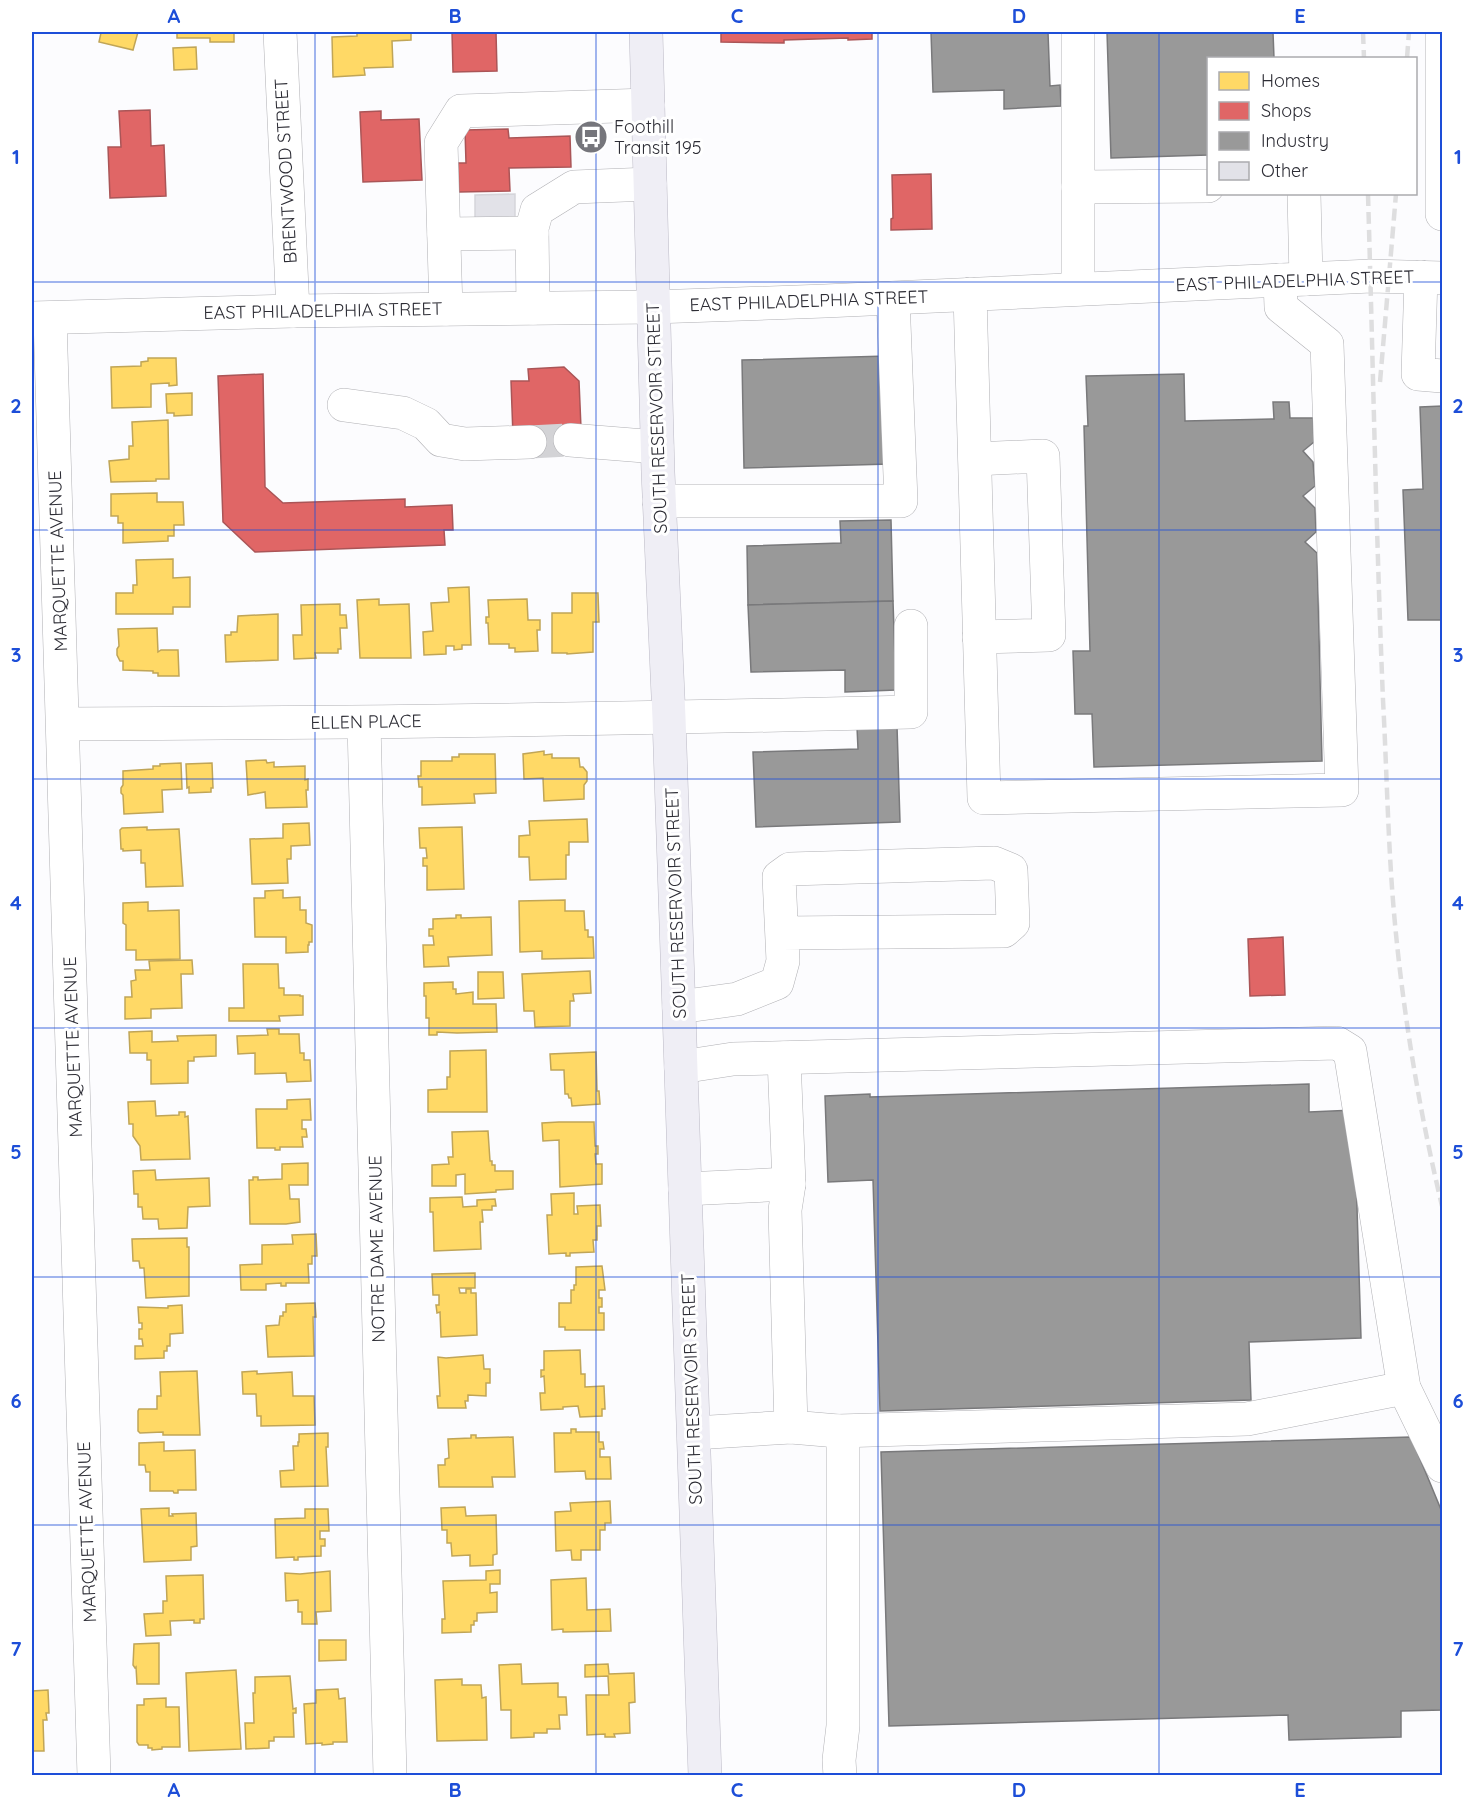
<svg xmlns="http://www.w3.org/2000/svg" width="1474" height="1807" font-family="Quicksand,sans-serif">
<style>
.homes{fill:#ffd966;stroke:#c0a557;stroke-width:1.5}
.shops{fill:#e06666;stroke:#aa5557;stroke-width:1.5}
.industry{fill:#999;stroke:#79797b;stroke-width:1.5}
.building{fill:#e2e2e8;stroke:#d5d5da;stroke-width:1.5}
.lines{fill:none;stroke-linecap:round;stroke-linejoin:round}
.minor-tunnel{stroke:#d3d3d6;stroke-width:33;stroke-dasharray:33 16;stroke-linecap:butt}
.minor-casing{stroke:#b0b0b4;stroke-width:34}
.major-casing{stroke:#bbb9c5;stroke-width:34}
.minor{stroke:#fff;stroke-width:33}
.major{stroke:#efeef5;stroke-width:33}
.rail{stroke:#dededf;stroke-width:4.5;stroke-dasharray:12 6;stroke-linecap:butt}
.grid{fill:none;stroke:#1d4ed8;stroke-width:1.5;stroke-opacity:0.55}
.labels{text-anchor:middle;stroke-width:6;stroke-linejoin:round;paint-order:stroke}
.poi-label{font-size:18px;fill:#2d2d35;stroke:#fff;text-anchor:start}
.street-label{font-size:18px;fill:#2d2d35;stroke:#fff}
.neatline{fill:none;stroke:#1d4ed8;stroke-width:2}
.grid-label{font-size:20px;text-anchor:middle;font-weight:bold;fill:#1d4ed8}
</style>
<rect width="100%" height="100%" fill="#fcfcfe"/>
<g class="homes">
<path d="M94 32H138L133 50 99 42 101 33Z"/>
<path d="M177 32H234V42H210V38H177Z"/>
<path d="M357 32H411V40L392 41 393 67 364 68 365 75 333 77 332 37 357 36Z"/>
<path d="M196 47 197 69 174 70 173 48Z"/>
<path d="M148 358H176L177 385 169 386V383L151 384V407L112 408 111 367 141 366V362L148 361Z"/>
<path d="M192 393V415L174 416V413H167L166 394Z"/>
<path d="M168 420 169 479H156V481L111 482 109 461 129 459V446H133L132 422Z"/>
<path d="M157 493V502H183L184 525H174V536H168V541L123 543V523H118V516H111V494Z"/>
<path d="M173 559V578L190 577V607H173V614H116V593H133V585H137L136 560Z"/>
<path d="M469 587 471 645H462V649L454 650V646H446V654L424 655 423 632 433 631 431 603 449 602 448 588Z"/>
<path d="M572 593H598L599 622H593V652L567 654V653H552V613H572Z"/>
<path d="M379 599V605L409 604 411 658H360L357 600Z"/>
<path d="M527 599 528 620H540V630H537L538 651 515 652V648H509V644H489L488 623H486V617H489L488 600Z"/>
<path d="M340 604V615H346L347 628H340L341 649H338V653H315L316 658 294 659 293 635H302L301 605Z"/>
<path d="M278 614V660L226 662 225 635H231V632H237L238 616Z"/>
<path d="M157 628 158 652 161 650H178L179 676H158V673H153V671L123 670V661H120L117 655V649L119 646 118 629Z"/>
<path d="M544 751V755L552 754V758H579L580 767H583L587 772V781L584 785V799L544 801 543 778 524 779 523 754Z"/>
<path d="M459 754H495L496 793 474 794 475 803 422 805V787H419L418 776H421V761H452V757H459Z"/>
<path d="M266 760 267 763 274 762V767L305 766V780L308 779V790H306L307 807 266 808 265 792 248 795 246 761Z"/>
<path d="M181 763 182 789 162 790 163 812 124 814 123 795 121 793V788L123 785V771L153 769V766H160V764Z"/>
<path d="M212 763 213 788H211V792L189 793V787L187 788 186 764Z"/>
<path d="M587 819 588 842H569V855H566V879L530 880 529 857H519V836L530 835 529 821Z"/>
<path d="M309 823 310 845 291 846V859H287L288 883 252 884 250 839 283 838V824Z"/>
<path d="M147 827V830L179 829 183 886 146 887 145 863H141V850L123 851V849H121L120 830 122 828Z"/>
<path d="M462 827 464 889 427 890V866H423V858H427L426 848H420L419 828Z"/>
<path d="M283 890V898L300 897V910H306V923L312 925V942H309V945H308V952L286 953V937H255L254 898H265V891Z"/>
<path d="M565 900V911H584L585 930H588V937H593L594 958 542 959V951L520 952 519 901Z"/>
<path d="M148 902V911L179 910 180 959 136 960V950H126V925L123 923V903Z"/>
<path d="M456 915H461V918L491 917 492 955 448 957 449 966 424 967 423 945H434L433 936H429V929H433V919L456 918Z"/>
<path d="M192 960 193 974H181L182 1008 151 1009V1018L125 1019V997H132L131 981 136 980 135 970H150L149 961Z"/>
<path d="M243 964H278L279 988H284V995H300V996H303V1015L279 1016 280 1021H229V1008H244Z"/>
<path d="M590 971 591 993 573 994 574 1001H570V1026L535 1027 534 1011H524L522 974Z"/>
<path d="M478 972H503L504 998 478 999Z"/>
<path d="M453 982V989H456V994L473 992V1004H496L497 1032 457 1033 437 1032V1035H429V1018H426V996H424V983Z"/>
<path d="M267 1029H279V1034H299L300 1053H304V1060H310L311 1081 287 1082 286 1073 255 1074V1053L238 1054 237 1036 268 1035Z"/>
<path d="M152 1031V1042L178 1041 177 1036 216 1035V1056L194 1057V1061H188V1083L151 1084V1060H147V1053H130L129 1032Z"/>
<path d="M486 1050 487 1112H428V1090L447 1089V1077H450V1051Z"/>
<path d="M596 1052 597 1091H599L600 1104 572 1106 571 1098H569L568 1094H565L564 1070H551L550 1054Z"/>
<path d="M310 1099 311 1120H302V1129H306L307 1137H302L303 1147H280V1150H275V1148H257L256 1109H287V1100Z"/>
<path d="M155 1101 156 1116 179 1115V1112H185V1117L188 1116 190 1159 141 1160 140 1146 133 1136V1124H129L128 1102Z"/>
<path d="M559 1122H594L595 1146H598V1154H595L596 1164H602V1184L560 1187 559 1140 543 1141 542 1123Z"/>
<path d="M488 1131 490 1161H492V1165H495V1171H513V1189L496 1190V1192L465 1194V1174L456 1175V1186H432V1165L449 1164 448 1157H453L452 1132Z"/>
<path d="M308 1163V1185H289L290 1199H299L300 1222 286 1224H250L249 1180H253V1177H258V1180L282 1179V1164Z"/>
<path d="M155 1170 156 1180 209 1178 210 1206 188 1207 187 1228 159 1229 158 1219H143L142 1207H138V1194H134L133 1171Z"/>
<path d="M574 1193V1214H578L577 1206 600 1205 601 1226H597V1240H593L594 1252 570 1253V1256H566V1253L549 1254 547 1215H552L551 1194Z"/>
<path d="M462 1197 463 1207 477 1206V1200L495 1199 496 1206H492V1210H482L483 1222H480L481 1249 434 1251 433 1212H430V1198Z"/>
<path d="M316 1234 317 1256H312V1264H308L309 1283H286V1286H281V1283L266 1284V1290H241L240 1265 262 1264V1245L293 1244 292 1235Z"/>
<path d="M187 1238V1247H189V1296L146 1298 144 1268H140L139 1261H133L132 1239Z"/>
<path d="M602 1266 605 1290H599V1298H602V1307H599V1313H604V1330H565V1327H559V1303H571V1290H574V1285H576V1267Z"/>
<path d="M475 1273V1288H459L460 1293H466V1289H471V1293H476L477 1335 441 1337 440 1312 437 1313 436 1305H439V1295H433L432 1274Z"/>
<path d="M315 1303 316 1317H313L314 1356 268 1357 266 1326 279 1325 280 1316H283V1312H286V1304Z"/>
<path d="M182 1305 183 1333 170 1334V1346H167V1351H164V1358L135 1359V1346H143L142 1339H139V1329H142V1323H139L138 1307 168 1308V1306Z"/>
<path d="M580 1350 581 1374H585V1387L604 1386 605 1409H602V1416L580 1417 578 1406 563 1407V1409L541 1410 540 1393H545L544 1376 541 1377V1370H544V1351Z"/>
<path d="M483 1355 484 1369H490V1383H486V1396L468 1395V1401H465L466 1408H438L437 1396H440L438 1357 446 1358Z"/>
<path d="M197 1371 200 1435H163V1432L140 1433 138 1431V1411L139 1409H157V1396H161L160 1372Z"/>
<path d="M257 1371V1374L292 1372 293 1396H314L315 1425 261 1426V1416H257L256 1394H243L242 1372Z"/>
<path d="M571 1429H576V1432H599V1442H603L604 1449H600V1457H610L611 1479H586L585 1471 555 1472 554 1433H571Z"/>
<path d="M328 1433V1447H326L328 1486 281 1487 280 1471 294 1470 293 1446H298V1442H299V1434Z"/>
<path d="M471 1435H476V1438L513 1437 515 1477H492L493 1487H439L438 1465H445V1459L449 1458 448 1439 471 1438Z"/>
<path d="M164 1442V1451L195 1450 196 1490H178V1493H174L173 1491H150V1472H146L145 1465H139V1443Z"/>
<path d="M610 1501 611 1523H605V1530H600V1550H581V1560H572L571 1550 556 1551 555 1512 571 1511 570 1503Z"/>
<path d="M465 1507 466 1516 496 1515 497 1554 493 1555V1565L470 1566V1555L452 1556 451 1543H447V1530H442L441 1508Z"/>
<path d="M169 1508V1516H173L172 1514 196 1513 197 1546 191 1547V1560L144 1562 141 1509Z"/>
<path d="M305 1509H328L329 1531H320V1539H325V1546H321V1556L298 1557V1560H294V1557L276 1558 275 1519 305 1518Z"/>
<path d="M500 1570V1584H490V1593L497 1592V1612L477 1613V1621H474V1625H471V1632L442 1633V1619H445L443 1581 486 1580V1571Z"/>
<path d="M330 1571 331 1611 316 1612 317 1624H302V1612H298V1600L286 1601 285 1573 300 1574Z"/>
<path d="M203 1575 204 1619H200V1623H194V1620L170 1621 171 1635 146 1636 144 1614 163 1613V1601H167L166 1576Z"/>
<path d="M586 1578 587 1610 610 1609 611 1631 563 1632V1629L552 1630 551 1580Z"/>
<path d="M319 1640H346V1660L319 1661Z"/>
<path d="M159 1643V1684H137L136 1667 135 1668 133 1665 134 1644Z"/>
<path d="M521 1664 522 1684 558 1683V1697H566L567 1715H559L560 1729H547V1733H534V1737L511 1738V1710H501L499 1665Z"/>
<path d="M608 1664 609 1674 634 1673 635 1702 629 1703 630 1733 614 1734 615 1737H605V1734L587 1735 586 1695H609L608 1676 585 1677V1665Z"/>
<path d="M236 1670 241 1749 189 1751 186 1673Z"/>
<path d="M290 1676 293 1709 296 1708V1713H293L294 1737H274V1741H269V1748L246 1749 245 1723H254L253 1693H255V1677Z"/>
<path d="M462 1679V1685H481L482 1698 486 1697 487 1740 437 1741 435 1680Z"/>
<path d="M338 1689 339 1699 345 1698 347 1742H333V1744L322 1745V1743L306 1744 304 1704 316 1703V1690Z"/>
<path d="M48 1690 49 1713H46L47 1720H43L44 1751H32V1691Z"/>
<path d="M166 1698V1707H179L180 1747H162V1749L152 1750V1748H148V1745H139L137 1742V1705H144V1699Z"/>
</g>
<g class="shops">
<path d="M452 32H496L497 71 453 72Z"/>
<path d="M721 32H872V39L848 40V38L784 40V43L721 42Z"/>
<path d="M150 110 151 146 164 145 166 196 110 198 108 147H121L119 111Z"/>
<path d="M381 111V120L419 119 422 180 363 182 360 112Z"/>
<path d="M508 129 509 138 570 136 571 167 509 168 510 191 459 192 458 163H466L465 130Z"/>
<path d="M931 174 932 229 891 230V219L893 218 892 175Z"/>
<path d="M564 367 579 381 581 428 568 444 530 445 513 436 511 381H529L528 369Z"/>
<path d="M263 374 265 487 283 503 405 499V507L452 505 453 530H444L445 545 255 552 223 522 218 376Z"/>
<path d="M1283 937 1285 995 1250 996 1248 939Z"/>
</g>
<g class="industry">
<path d="M931 32H1048L1050 86 1060 85 1061 106 1004 109V90L933 92Z"/>
<path d="M1107 32H1273L1274 58H1208V155L1111 158Z"/>
<path d="M887 356 890 464 744 468 742 360Z"/>
<path d="M1184 374 1185 421 1274 419 1273 402H1289L1290 418H1313L1314 442 1303 451 1313 462 1315 486 1303 496 1315 508 1316 532 1305 542 1317 553 1322 761 1094 767 1092 714H1075L1073 651H1090L1084 426H1088L1086 376Z"/>
<path d="M1442 406V620H1408L1403 490 1423 489 1420 407Z"/>
<path d="M891 520 893 601 748 605 747 546 841 543 840 521Z"/>
<path d="M893 601 896 690 845 692V670L751 672 748 605Z"/>
<path d="M897 726 900 822 756 827 753 752 858 749 857 727Z"/>
<path d="M1309 1084V1112L1354 1110 1361 1338 1249 1342 1251 1400 880 1411 873 1180 828 1182 825 1096 870 1094V1097Z"/>
<path d="M1411 1437 1442 1512V1710L1401 1711V1737L1289 1740 1288 1715 889 1726 881 1452Z"/>
</g>
<path class="building" d="M515 194V224L475 225V195Z"/>
<g class="lines">
<path class="minor-tunnel" d="M530 442 570 440"/>
<defs>
<g id="minor">
<path d="M280 32 293 311"/>
<path d="M1442 32V214"/>
<path d="M1078 187 1208 186"/>
<path d="M1304 194 1306 279"/>
<path d="M444 234 532 233"/>
<path d="M1421 277 1418 374 1442 376"/>
<path d="M1078 289V32"/>
<path d="M970 294 984 798 1342 790 1327 344 1281 307 1280 280"/>
<path d="M533 308 532 228 537 210 574 187 650 184"/>
<path d="M446 309 441 143 461 111 648 105"/>
<path d="M32 318 293 311 653 307 825 301 1371 276 1442 278"/>
<path d="M50 318 94 1776"/>
<path d="M344 405 403 413 426 424 441 440 465 444 530 442"/>
<path d="M570 440 657 447"/>
<path d="M975 459 1043 456 1049 635 979 637"/>
<path d="M659 501H901L893 298"/>
<path d="M364 723 390 1776"/>
<path d="M63 724C346 723 628 719 911 712V626"/>
<path d="M679 1007 737 999 777 983 783 961 779 877 790 869 994 863 1011 870 1013 923 1004 931 782 933"/>
<path d="M784 1058 789 1184 785 1210 791 1427"/>
<path d="M681 1067 733 1059 1337 1043 1350 1051 1404 1388 1442 1466"/>
<path d="M685 1189 789 1184"/>
<path d="M838 1431 1247 1419 1404 1388"/>
<path d="M694 1433 791 1427 838 1431 843 1442V1726L839 1760 840 1776"/>
</g>
<path id="major" d="M646 32 658 472 669 718 705 1776"/>
</defs>
<use href="#minor" class="minor-casing"/>
<use href="#major" class="major-casing"/>
<use href="#minor" class="minor"/>
<use href="#major" class="major"/>
<g class="rail">
<path d="M1363 32 1364 58"/>
<path d="M1407 58 1409 32"/>
<path d="M1368 194C1373 362 1376 531 1383 700 1387 774 1388 850 1395 924 1404 1019 1420 1114 1442 1206"/>
<path d="M1380 382 1396 194"/>
</g>
</g>
<path class="grid" d="M315 32V1776M596 32V1776M878 32V1776M1159 32V1776M32 282H1442M32 530H1442M32 779H1442M32 1028H1442M32 1277H1442M32 1525H1442"/>
<defs>
<symbol id="bus-disc" viewBox="-11 -11 22 22"><circle r="9.5" fill="#75757b" stroke="#fff"/><path d="M-5-6H5V4H4V6H2V4H-2V6H-4V4H-5ZM-3.5-4V0h7V-4ZM-3.5 1.2v1.5H-2V1.2ZM2 1.2v1.5H3.5V1.2Z" fill="#fff"/></symbol>
</defs>
<g fill-rule="evenodd">
<use href="#bus-disc" x="572" y="118" width="38" height="38"/>
</g>
<g class="labels">
<g class="poi-label">
<text x="614" y="133">Foothill<tspan x="614" dy="21">Transit 195</tspan></text>
</g>
<g class="street-label">
<text transform="translate(286 171) rotate(-93)" y="6">BRENTWOOD STREET</text>
<text transform="translate(1295 281) rotate(-2)" y="6">EAST PHILADELPHIA STREET</text>
<text transform="translate(809 301) rotate(-2)" y="6">EAST PHILADELPHIA STREET</text>
<text transform="translate(323 311) rotate(-1)" y="6">EAST PHILADELPHIA STREET</text>
<text transform="translate(657 418) rotate(-92)" y="6">SOUTH RESERVOIR STREET</text>
<text transform="translate(58 561) rotate(-92)" y="6">MARQUETTE AVENUE</text>
<text transform="translate(366 722) rotate(-1)" y="6">ELLEN PLACE</text>
<text transform="translate(676 903) rotate(-92)" y="6">SOUTH RESERVOIR STREET</text>
<text transform="translate(73 1047) rotate(-92)" y="6">MARQUETTE AVENUE</text>
<text transform="translate(377 1249) rotate(-91)" y="6">NOTRE DAME AVENUE</text>
<text transform="translate(692 1389) rotate(-92)" y="6">SOUTH RESERVOIR STREET</text>
<text transform="translate(87 1532) rotate(-92)" y="6">MARQUETTE AVENUE</text>
</g>
</g>
<rect width="1474" height="1807" fill="none" stroke="#ffffff" stroke-width="66"/>
<rect x="1207" y="57" width="210" height="138" fill="#ffffff" stroke="#ababae" stroke-width="1.5"/>
<rect x="1219" y="72" width="30" height="18" fill="#ffd966" stroke="#ababae" stroke-width="1.5"/>
<text x="1261" y="87" font-size="18" fill="#2d2d35">Homes</text>
<rect x="1219" y="102" width="30" height="18" fill="#e06666" stroke="#ababae" stroke-width="1.5"/>
<text x="1261" y="117" font-size="18" fill="#2d2d35">Shops</text>
<rect x="1219" y="132" width="30" height="18" fill="#999999" stroke="#ababae" stroke-width="1.5"/>
<text x="1261" y="147" font-size="18" fill="#2d2d35">Industry</text>
<rect x="1219" y="162" width="30" height="18" fill="#e2e2e8" stroke="#ababae" stroke-width="1.5"/>
<text x="1261" y="177" font-size="18" fill="#2d2d35">Other</text>
<rect x="33" y="33" width="1408" height="1741" class="neatline"/>
<g class="grid-label">
<text x="174" y="23">A</text>
<text x="455" y="23">B</text>
<text x="737" y="23">C</text>
<text x="1019" y="23">D</text>
<text x="1300" y="23">E</text>
<text x="16" y="164">1</text>
<text x="1458" y="164">1</text>
<text x="16" y="413">2</text>
<text x="1458" y="413">2</text>
<text x="16" y="662">3</text>
<text x="1458" y="662">3</text>
<text x="16" y="910">4</text>
<text x="1458" y="910">4</text>
<text x="16" y="1159">5</text>
<text x="1458" y="1159">5</text>
<text x="16" y="1408">6</text>
<text x="1458" y="1408">6</text>
<text x="16" y="1656">7</text>
<text x="1458" y="1656">7</text>
<text x="174" y="1797">A</text>
<text x="455" y="1797">B</text>
<text x="737" y="1797">C</text>
<text x="1019" y="1797">D</text>
<text x="1300" y="1797">E</text>
</g>
</svg>
